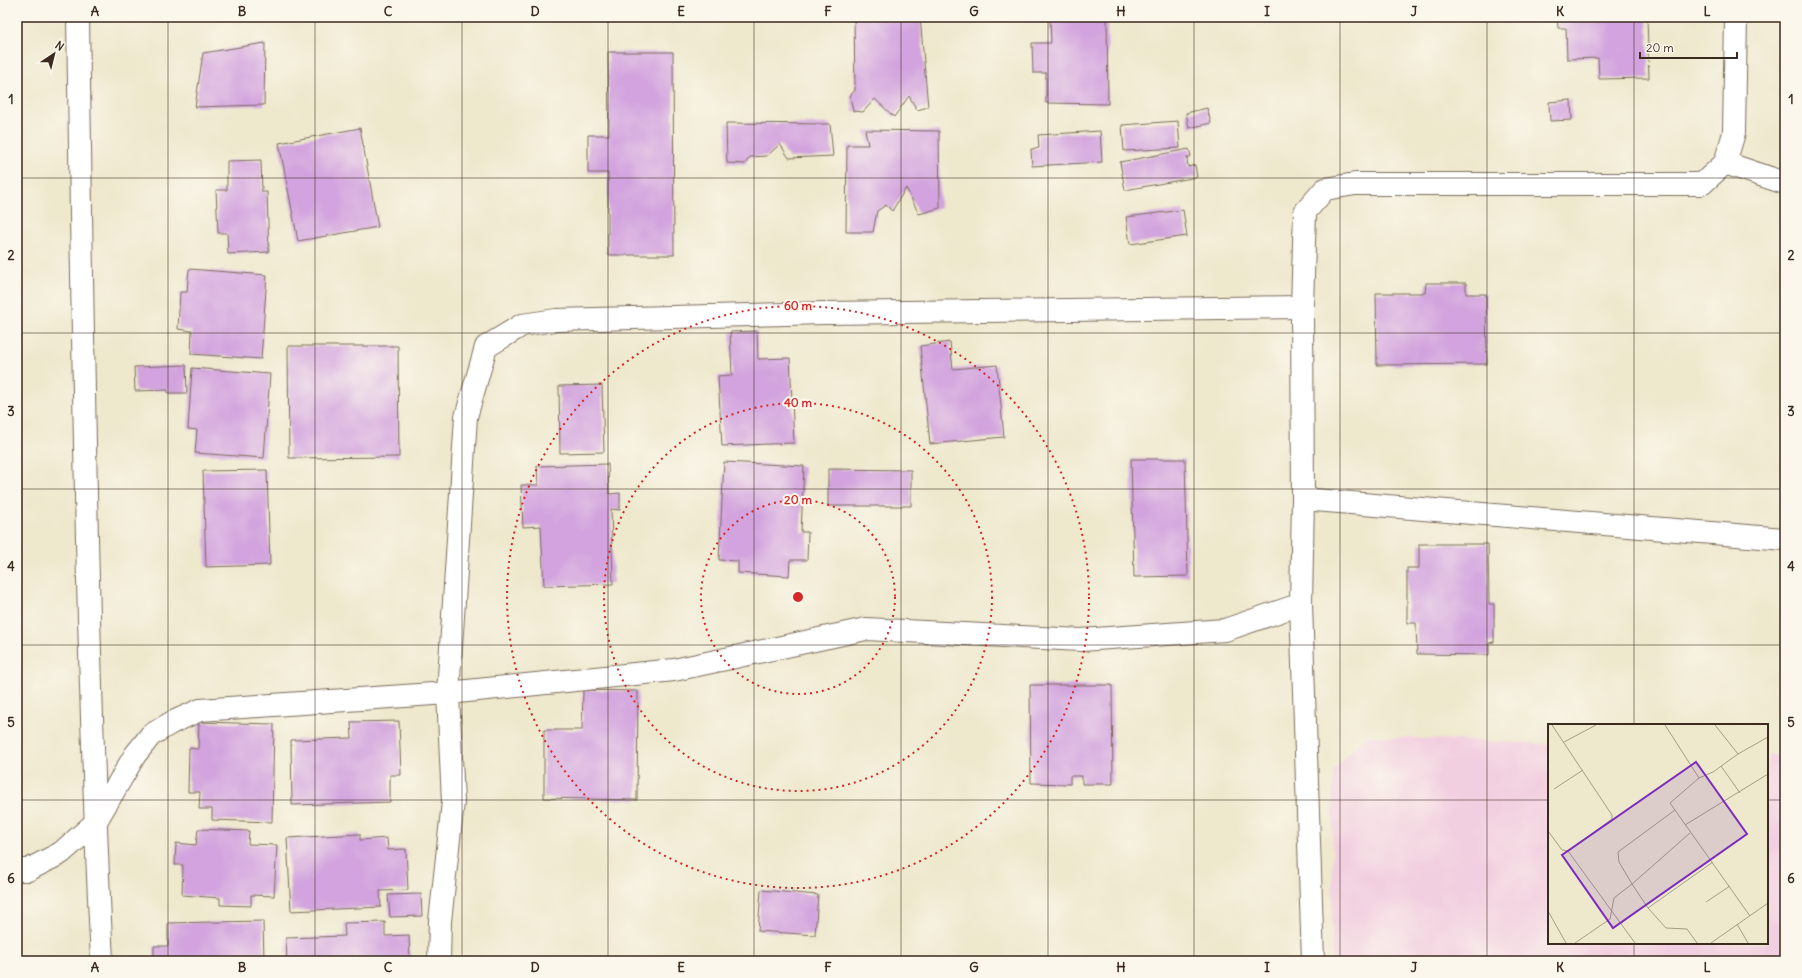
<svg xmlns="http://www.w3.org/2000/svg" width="1802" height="978" font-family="Delius,sans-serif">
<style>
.built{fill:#f2cfe0}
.building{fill:#d2a3de}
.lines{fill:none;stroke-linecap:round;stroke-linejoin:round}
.minor-casing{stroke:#7a6c5b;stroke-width:24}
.minor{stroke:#fff;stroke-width:22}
.grid{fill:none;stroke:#3b2a1e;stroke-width:1;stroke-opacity:0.55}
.ring{fill:none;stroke:#d62828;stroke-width:2;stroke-dasharray:2 4}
.inset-road{fill:none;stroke:#a69c87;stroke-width:1}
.view{fill:#7b2cbf;fill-opacity:0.15;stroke:#7b2cbf;stroke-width:2}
.inset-edge{fill:none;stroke:#3b2a1e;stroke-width:2}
.centre{fill:#d62828;stroke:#fbf7ec;stroke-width:2}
.ring-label{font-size:12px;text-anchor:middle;font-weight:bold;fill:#d62828;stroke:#fbf7ec;stroke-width:4;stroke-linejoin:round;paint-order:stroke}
.neatline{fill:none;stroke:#3b2a1e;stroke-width:1.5}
.grid-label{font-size:13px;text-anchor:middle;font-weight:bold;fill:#3b2a1e}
</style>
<rect width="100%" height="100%" fill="#fbf7ec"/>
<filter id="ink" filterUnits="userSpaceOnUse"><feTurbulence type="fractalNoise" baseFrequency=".025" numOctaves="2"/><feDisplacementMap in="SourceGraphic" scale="8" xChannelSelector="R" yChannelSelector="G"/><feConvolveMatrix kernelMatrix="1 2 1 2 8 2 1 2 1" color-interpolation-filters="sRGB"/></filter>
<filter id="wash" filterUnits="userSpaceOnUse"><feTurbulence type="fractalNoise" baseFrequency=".012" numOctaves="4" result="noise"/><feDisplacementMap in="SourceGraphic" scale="16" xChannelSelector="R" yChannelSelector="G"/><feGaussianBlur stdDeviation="0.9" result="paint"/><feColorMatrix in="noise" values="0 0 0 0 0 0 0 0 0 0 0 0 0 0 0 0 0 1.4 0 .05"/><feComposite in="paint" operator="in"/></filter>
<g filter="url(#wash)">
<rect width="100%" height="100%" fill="#eee8cd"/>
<path class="built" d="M1366 736 1549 744V943H1767V754L1785 755V961H1332L1333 770Z"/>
<g id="blocks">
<g class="building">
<path d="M854 17H920L928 107 917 110 909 96 894 117 875 99 863 112 853 111 850 96 855 90Z"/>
<path d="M1557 17H1647L1649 78 1599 79 1598 58 1567 59 1566 28H1558Z"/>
<path d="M1050 19H1107L1108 104 1046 103V73H1033L1032 43H1051Z"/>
<path d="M265 43 264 105 195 107 203 53Z"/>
<path d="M608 52H673L674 255H608V173H588V135H609Z"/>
<path d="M1571 100 1572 120 1550 121 1549 102Z"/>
<path d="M1207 108 1211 123 1189 128 1186 113Z"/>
<path d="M1178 121 1180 148 1124 151 1122 125Z"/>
<path d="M726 123 830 124 833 156 789 158 780 144 767 156 750 157 745 164 727 163Z"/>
<path d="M360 128 378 227 298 241 279 143Z"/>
<path d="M865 130 939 131 940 208 919 214 906 188 892 211 886 205 877 211 873 232H846L847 145H868Z"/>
<path d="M1100 131 1102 162 1032 166 1031 149 1039 148 1038 135Z"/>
<path d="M1189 149 1191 156 1187 158 1188 167 1195 165 1197 177 1125 190 1120 162Z"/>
<path d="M261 160 262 192H267L269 252 228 254 227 233H218L216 190H227V161Z"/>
<path d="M1183 210 1187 236 1130 244 1126 217Z"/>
<path d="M189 269 267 275 261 359 191 354 192 331 178 329 180 292H187Z"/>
<path d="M1426 283H1466V294H1486L1487 364 1377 365 1376 293H1425Z"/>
<path d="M757 331 758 359 790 358 794 443 722 446 718 376 732 375 730 332Z"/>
<path d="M950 342 953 369 997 365 1004 437 930 444 920 346Z"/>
<path d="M288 346H398L399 457 289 458Z"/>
<path d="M186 365 187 393H168V390L135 391 134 367Z"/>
<path d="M192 368 270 374 264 458 195 453 197 430 188 429Z"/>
<path d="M602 385 604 452 560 453 559 386Z"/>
<path d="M1131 459H1185L1188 576 1134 577Z"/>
<path d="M724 462 804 466 801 532H808L807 560H790L789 576 738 573V561L719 560Z"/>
<path d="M608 464 609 494 620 493V510L611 509 613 584 544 586 541 526 523 527 521 485H538L537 466Z"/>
<path d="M828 469 911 470V506H828Z"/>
<path d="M267 470 270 565 206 567 203 471Z"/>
<path d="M1419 544H1488L1489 604H1494V642L1489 643V655L1417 654 1416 623H1407V568H1419Z"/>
<path d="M1030 685H1112L1113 784H1082V776H1070V784L1031 783Z"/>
<path d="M583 690 638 691 637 800 544 798V730H582Z"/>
<path d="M399 721 401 775H390V802L292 805 291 740 352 738 351 722Z"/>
<path d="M199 722 274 724 272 822 212 820V809H199L200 792H188L189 748 198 749Z"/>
<path d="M198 829 249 831 248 844 277 845 274 896 251 895V906L220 905V898L182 895 183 865H175L176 843 196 845Z"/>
<path d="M360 834V840L387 838 388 850 406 849 408 890 380 891 381 907 291 911 287 838Z"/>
<path d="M761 890 818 895 815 935 758 931Z"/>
<path d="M421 894 422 916 390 917 388 895Z"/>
<path d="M263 921 264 961H154V946H168V923Z"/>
<path d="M385 922V936L409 935 410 961H287L286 938 345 936 344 923Z"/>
<path d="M276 959V961H265V960Z"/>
</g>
</g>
</g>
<g filter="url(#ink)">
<use href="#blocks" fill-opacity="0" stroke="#7a6c5b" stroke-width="1"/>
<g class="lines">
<defs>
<g id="minor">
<path d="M78 17C83 332 86 646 102 961"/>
<path d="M1725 163 1785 183"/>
<path d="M1303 499 1785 539"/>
<path d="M17 870H28L61 853 95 823 135 755 151 735 171 723 200 710 448 693 466 417 486 347 522 325 556 320 825 313 1302 307"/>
<path d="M439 961 440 921 453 802 448 693 674 670 866 629 1081 640 1225 630 1301 604"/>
<path d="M1313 961 1301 604 1303 499 1302 307 1305 212 1325 189 1355 184H1702L1725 163 1734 133 1736 17"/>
</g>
</defs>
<use href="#minor" class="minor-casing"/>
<use href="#minor" class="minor"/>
</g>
</g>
<path class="grid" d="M168 17V961M315 17V961M462 17V961M608 17V961M754 17V961M901 17V961M1048 17V961M1194 17V961M1340 17V961M1487 17V961M1634 17V725M17 178H1785M17 333H1785M17 489H1785M17 645H1785M17 800H1549M1767 800H1785M1634 943V961"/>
<g class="ring">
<circle cx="798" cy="597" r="97"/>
<circle cx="798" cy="597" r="194"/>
<circle cx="798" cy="597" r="291"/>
</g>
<g transform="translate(1548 724)">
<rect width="220" height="220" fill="#eee8cd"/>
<path class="inset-road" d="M117 1 151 54 122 79 202 192M167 1 190 30M16 18 48 1M173 42 192 69M151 54 165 48 190 30 220 13M6 65 35 46M137 101 220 50M0 107 14 126 20 127 64 95V91L4 1M142 109 84 160 100 184 118 204 139 205 149 219M20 127 87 219M158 178 182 162M100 184 165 138M0 187 18 219M189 200 200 219M27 219 62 195 66 174 84 160 71 138 70 128 127 86M163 219 220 179"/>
<path class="view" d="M148 38 199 110 65 204 14 131Z"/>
<rect width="220" height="220" class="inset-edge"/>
</g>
<circle cx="798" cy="597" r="6" class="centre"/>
<g class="ring-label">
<text x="798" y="310">60 m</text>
<text x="798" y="407">40 m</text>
<text x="798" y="504">20 m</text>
</g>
<rect width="1802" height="978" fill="none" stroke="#fbf7ec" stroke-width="44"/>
<g transform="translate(54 54) rotate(35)" stroke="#fbf7ec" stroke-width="3" paint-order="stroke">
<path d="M0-3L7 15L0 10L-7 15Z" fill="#3b2a1e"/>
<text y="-6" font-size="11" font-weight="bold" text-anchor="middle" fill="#3b2a1e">N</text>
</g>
<path d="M1640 52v6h97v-6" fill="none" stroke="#3b2a1e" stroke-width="2"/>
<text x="1646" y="52" font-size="12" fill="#3b2a1e" stroke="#fbf7ec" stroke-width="3" paint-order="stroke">20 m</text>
<rect x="22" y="22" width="1758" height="934" class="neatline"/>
<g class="grid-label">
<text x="95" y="16">A</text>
<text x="242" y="16">B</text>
<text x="388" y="16">C</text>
<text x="535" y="16">D</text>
<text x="681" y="16">E</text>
<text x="828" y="16">F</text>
<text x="974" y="16">G</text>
<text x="1121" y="16">H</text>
<text x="1267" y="16">I</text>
<text x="1414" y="16">J</text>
<text x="1560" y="16">K</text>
<text x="1707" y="16">L</text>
<text x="11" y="104">1</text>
<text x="1791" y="104">1</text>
<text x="11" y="260">2</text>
<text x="1791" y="260">2</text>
<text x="11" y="416">3</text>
<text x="1791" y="416">3</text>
<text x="11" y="571">4</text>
<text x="1791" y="571">4</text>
<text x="11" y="727">5</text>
<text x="1791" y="727">5</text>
<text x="11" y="883">6</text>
<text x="1791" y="883">6</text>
<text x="95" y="972">A</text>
<text x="242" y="972">B</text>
<text x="388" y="972">C</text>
<text x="535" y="972">D</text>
<text x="681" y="972">E</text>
<text x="828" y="972">F</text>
<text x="974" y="972">G</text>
<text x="1121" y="972">H</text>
<text x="1267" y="972">I</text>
<text x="1414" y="972">J</text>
<text x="1560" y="972">K</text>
<text x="1707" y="972">L</text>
</g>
</svg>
